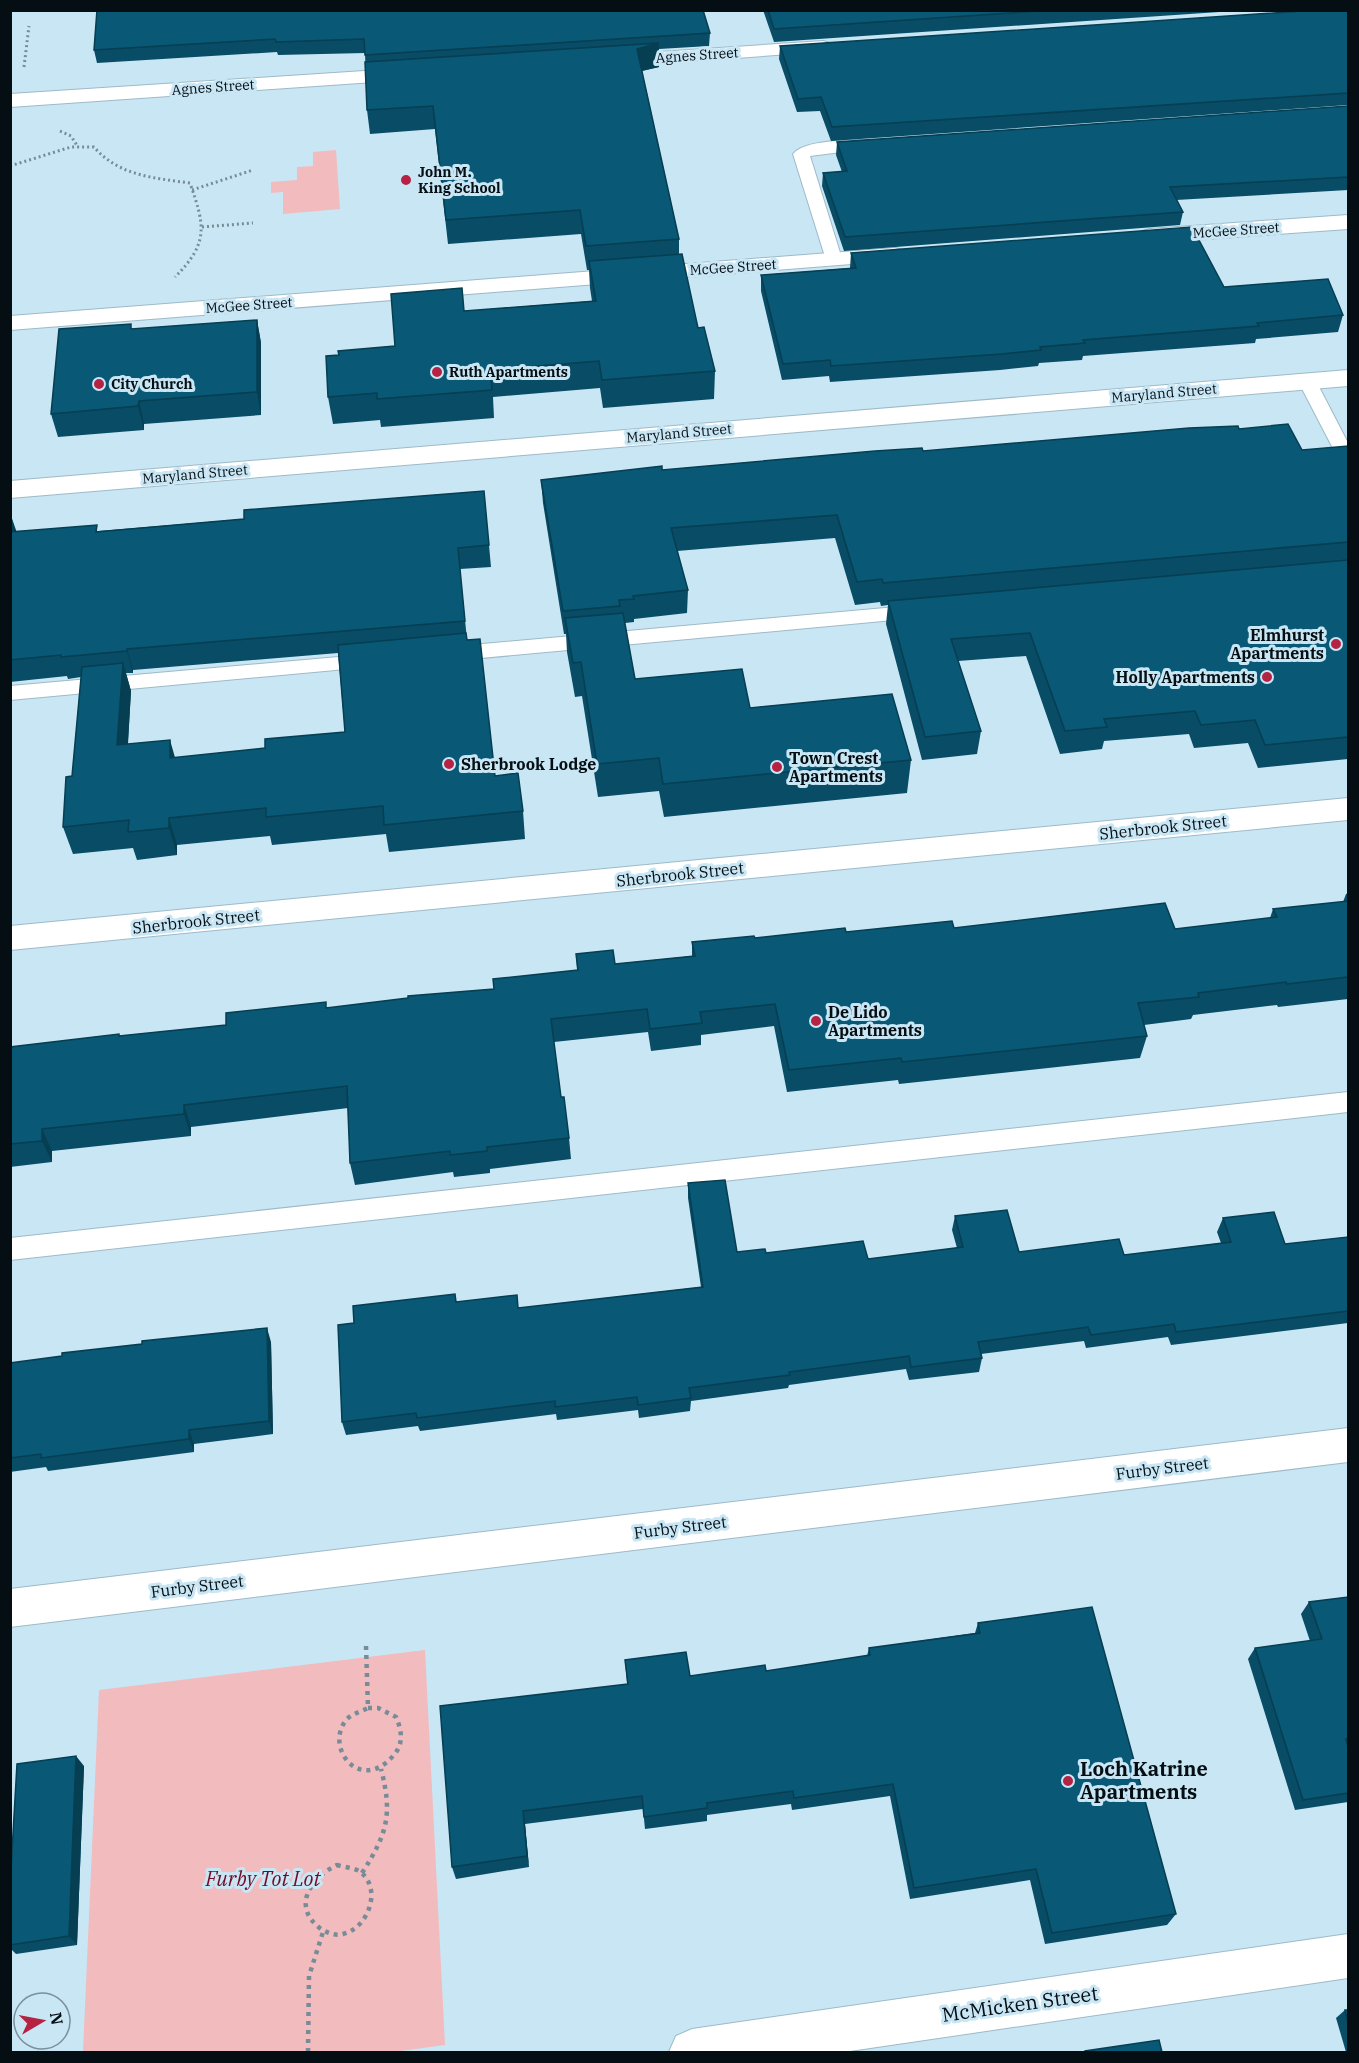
<svg xmlns="http://www.w3.org/2000/svg" width="1359" height="2063" font-family="'IBM Plex Serif',serif">
<style>
.green{fill:#f2bbbe}
.lines{fill:none;stroke-linecap:round;stroke-linejoin:round}
.lane-casing{stroke:#9ebac8;stroke-width:2}
.street-casing{stroke:#9ebac8;stroke-width:2}
.secondary-casing{stroke:#9ebac8;stroke-width:2}
.path-far1{stroke:#778c97;stroke-width:3;stroke-dasharray:2 3;stroke-linecap:butt}
.path{stroke:#778c97;stroke-width:4.5;stroke-dasharray:4 5;stroke-linecap:butt}
.lane{fill:#fff;fill-rule:evenodd}
.street{fill:#fff;fill-rule:evenodd}
.secondary{fill:#fff;fill-rule:evenodd}
.wall{fill:#084c65;fill-rule:evenodd}
.shaded-wall{fill:#063e52}
.building{fill:#095875;stroke:#063e52;stroke-width:1.5}
.poi-dot{fill:#b52243;stroke:#c9e6f5;stroke-width:2}
.labels{text-anchor:middle;stroke-width:6;stroke-linejoin:round;paint-order:stroke}
.far-street-label{font-size:14px;fill:#050e13;stroke:#c9e6f5}
.far-poi-label{font-size:14px;font-weight:bold;fill:#050e13;stroke:#c9e6f5;text-anchor:start}
.poi-label{font-size:16px;font-weight:bold;fill:#050e13;stroke:#c9e6f5;text-anchor:start}
.street-label{font-size:16px;fill:#050e13;stroke:#c9e6f5}
.near-poi-label{font-size:20px;font-weight:bold;fill:#050e13;stroke:#c9e6f5;text-anchor:start}
.near-park-label{font-size:20px;font-style:italic;fill:#720a25;stroke:#c9e6f5}
.near-street-label{font-size:20px;fill:#050e13;stroke:#c9e6f5}
</style>
<rect width="100%" height="100%" fill="#c9e6f5"/>
<g class="green">
<path d="M336 150 340 209 283 214V192L271 193V182L297 180V167L313 166V152Z"/>
<path d="M425 1650 445 2045 393 2052H83L99 1690Z"/>
</g>
<g class="lines">
<defs>
<g id="lane">
<path d="M867 140 875 145 873 148 810 156 842 259 839 263H827L793 154C805 139 849 141 867 140Z"/>
<path d="M1307 375 1313 377 1316 381 1348 443V466L1341 464 1339 460 1298 381 1301 377Z"/>
<path d="M919 605 926 607 929 612 926 617 449 661 442 659 439 654 442 649 449 647Z"/>
<path d="M372 654 379 656 382 661 379 666 10 700V686Z"/>
<path d="M1348 1092V1112L10 1260V1238Z"/>
</g>
<g id="street">
<path d="M823 41 830 43 834 47 830 51 614 67 606 66 603 61 606 56 614 55Z"/>
<path d="M410 68 418 69 421 74 418 79 10 107V94Z"/>
<path d="M1348 215V229L1150 243 1142 241 1138 236 1142 231 1150 229Z"/>
<path d="M895 248 903 250 907 255 903 260 10 330V316Z"/>
<path d="M1348 1428V1462L10 1627V1589Z"/>
<path d="M1348 1934V1978L843 2052H669L676 2036 692 2029Z"/>
</g>
<g id="secondary">
<path d="M1348 370V386L10 498V481Z"/>
<path d="M1348 798V820L10 950V926Z"/>
</g>
</defs>
<use href="#lane" class="lane-casing"/>
<use href="#street" class="street-casing"/>
<use href="#secondary" class="secondary-casing"/>
<g class="path-far1">
<path d="M24 67 29 26"/>
<path d="M60 131 71 136 78 147"/>
<path d="M10 166 71 147H94C119 176 154 178 190 183 205 226 209 243 175 277"/>
<path d="M192 190 253 170"/>
<path d="M202 227 253 223"/>
</g>
<g class="path">
<path d="M366 1646 368 1708"/>
<path d="M368 1708H378L396 1717C402 1731 404 1744 393 1756 360 1794 323 1747 347 1719 352 1714 362 1711 368 1708Z"/>
<path d="M337 1865C344 1867 354 1868 359 1871 383 1887 369 1928 343 1934 335 1936 328 1933 321 1929 291 1907 310 1878 337 1865Z"/>
<path d="M362 1873C387 1834 393 1815 381 1769"/>
<path d="M308 2052 309 1976 323 1932"/>
</g>
<use href="#lane" class="lane"/>
<use href="#street" class="street"/>
<use href="#secondary" class="secondary"/>
</g>
<g class="wall">
<path d="M97 10 710 33 709 46 659 49V67L642 71 679 239V255L698 328 715 371 714 399 603 408 600 388 493 397 494 418 381 427 380 420 333 424 328 397 339 355 395 346 464 311 592 301 590 288 589 270H587L581 234 448 244 435 129 370 134 367 110 365 53 278 55 277 52 97 63 94 50Z"/>
<path d="M763 10H1249L774 42Z"/>
<path d="M1348 10V105L831 141 820 111 797 112 779 59 780 46Z"/>
<path d="M1348 106V190L1176 200 1183 212 1180 225 844 251 822 186 823 173 842 172 836 155 837 142Z"/>
<path d="M851 253 1224 287 1343 315 1338 332 1256 339 1255 343 1083 356 1082 360 1039 363 1038 366 1000 370 830 382 829 376 782 380 761 291V275L850 268Z"/>
<path d="M257 320 261 343V415L144 424V430L58 437 51 414 133 329Z"/>
<path d="M1239 429 1302 450 1348 446V759L1258 768 1248 743 1194 748 1189 734 1104 741 1102 749 1060 754 1026 656 958 661 981 731 977 754 922 760 886 624 888 605 881 606 880 602 855 605 835 538 677 551 688 590 687 613 634 619V622L625 623 635 679 750 708 911 760 907 793 664 817 659 791 598 797 582 696 575 697 567 652 566 634H564L543 503 541 480 662 470Z"/>
<path d="M484 491 491 567 460 569 467 640 495 776 523 811 525 839 389 852 386 834 272 845 270 836 177 845V855L137 860 133 848 73 854 63 827 72 776 81 677 68 679 67 676 10 682V513L16 532 98 531 244 519ZM338 653 345 732 265 748 175 758 128 744 131 691 126 673H133V670Z"/>
<path d="M1348 893V999L1278 1007 1277 1005 1193 1015 1191 1019 1144 1025 1147 1036 1140 1058 899 1084 898 1080 787 1092 774 1026 701 1035V1045L651 1051 648 1032 554 1042 561 1097 569 1138 571 1159 490 1169V1173L454 1177 453 1172 355 1185 350 1163 348 1108 191 1127V1136L52 1151V1162L10 1167V1047L119 1034V1036L226 1025 327 1008 494 989 577 970 576 954 615 964 692 956V942L846 932 954 928 1175 929 1270 918 1273 909 1343 902 1346 894Z"/>
<path d="M688 1183 737 1252 868 1259 957 1248 952 1230 955 1216 1019 1252 1124 1255 1221 1243 1217 1232 1223 1218 1285 1244 1348 1237V1323L1171 1345 1168 1337 1086 1348 1084 1341 981 1354 982 1358 979 1372 909 1380 906 1369 789 1385 788 1388 691 1401 690 1411 639 1418 638 1410 557 1420 556 1414 420 1431 418 1426 346 1435 342 1422 354 1323 455 1294 456 1302 519 1308 701 1287 688 1198Z"/>
<path d="M271 1342 273 1434 194 1444V1452L48 1471 46 1467 10 1472V1363Z"/>
<path d="M1348 1597V1802L1295 1810 1248 1659 1255 1648 1310 1641 1301 1614 1309 1602Z"/>
<path d="M978 1623 1176 1914 1167 1925 1045 1944 1030 1880 910 1899 890 1796 792 1810 791 1804 707 1815V1821L645 1829 643 1809 525 1824 529 1867 456 1879 452 1867 627 1684 625 1660 690 1676 766 1671 867 1656 869 1648 975 1633Z"/>
<path d="M84 1766 77 1945 16 1954 10 1948V1886Z"/>
<path d="M1345 2010H1348V2052H1346L1336 2018Z"/>
</g>
<g class="shaded-wall">
<path d="M659 43V67L637 72V49Z"/>
<path d="M257 320 261 343V415L257 392Z"/>
<path d="M139 401 144 424V430L138 406Z"/>
<path d="M10 513 17 533 10 539Z"/>
<path d="M127 649 133 670V673L127 651Z"/>
<path d="M123 663 131 691 126 773 117 745Z"/>
<path d="M170 740 178 768 170 758Z"/>
<path d="M169 818 177 845V855L169 828Z"/>
<path d="M184 1105 191 1127V1136L184 1114Z"/>
<path d="M42 1129 52 1151V1162L42 1141Z"/>
<path d="M267 1328 271 1342 273 1434 269 1421Z"/>
<path d="M189 1430 194 1444V1452L189 1439Z"/>
<path d="M76 1756 84 1766 77 1945 69 1936Z"/>
<path d="M523 1811 525 1824 529 1867 527 1856Z"/>
</g>
<g class="building">
<path d="M97 10H703L710 33 365 55 364 39 276 42 275 39 94 50Z"/>
<path d="M768 10H1053L774 29Z"/>
<path d="M1317 10H1348V93L832 127 821 97 798 99 780 46Z"/>
<path d="M659 43 637 49 679 239 586 246 580 210 446 220 433 106 367 110 365 62Z"/>
<path d="M1348 106V177L1170 187 1183 212 845 237 823 173 847 171 837 142Z"/>
<path d="M1192 227 1224 287 1328 279 1343 315 1257 323 1259 326 1083 340 1085 343 1040 347 1041 350 1002 354 831 366 830 360 783 364 761 275 856 268 851 253Z"/>
<path d="M682 254 698 328 704 327 715 371 602 380 599 361 490 370 492 390 377 399V393L328 397 326 356 339 355 338 351 395 346 391 294 462 288 464 311 596 301 589 261Z"/>
<path d="M257 320V392L139 401 138 406 51 414 59 329 131 324V329Z"/>
<path d="M1288 424 1302 450 1348 446V542L883 583 882 579 857 582 837 515 671 528 688 590 633 596 634 599 619 600 620 606 563 611 541 480 662 466V470L875 451 922 448 923 451 1189 428 1238 426 1239 429Z"/>
<path d="M484 491 489 545 458 548 465 621 127 649V651L61 657V655L10 660V532L97 525 96 532 244 519V510Z"/>
<path d="M1348 560V737L1265 745 1255 720 1201 725 1195 711 1104 719 1107 727 1065 731 1030 633 951 639 981 731 925 737 888 601Z"/>
<path d="M623 613 635 679 742 669 750 708 892 694 911 760 663 784 659 758 597 764 581 662 573 663 565 618Z"/>
<path d="M466 633 467 640 480 639 495 776 518 773 523 811 384 825 383 806 266 817V808L169 818V828L128 832 129 820 63 827 66 777 72 776 82 667 123 663 117 745 170 740V758L265 748V739L345 732 338 645Z"/>
<path d="M1348 901V977L1287 984 1286 982 1198 993 1199 997 1138 1003 1147 1036 902 1062 901 1058 789 1070 775 1004 700 1012 702 1023 650 1029 647 1009 551 1019 561 1097H564L569 1138 487 1147V1151L450 1155V1151L350 1163 347 1086 184 1105V1114L42 1129V1141L10 1144V1047L119 1034V1036L226 1025V1013L326 1002V1008L408 998V996L494 989 493 979 578 970 576 954 613 950 615 964 695 956 692 942 754 936 755 938 845 928 846 932 952 921 954 928 1165 903 1175 929 1277 917 1273 909Z"/>
<path d="M725 1180 737 1252 765 1249 766 1253 863 1241 868 1259 963 1247 955 1216 1007 1210 1019 1252 1119 1239 1124 1255 1231 1242 1223 1218 1274 1212 1285 1244 1348 1237V1311L1176 1332 1174 1324 1091 1335 1088 1327 978 1342 982 1358 911 1367 909 1356 789 1372 790 1375 689 1388 691 1398 638 1405 637 1397 555 1407V1401L417 1418 416 1413 342 1422 338 1325 354 1323 353 1306 455 1294 456 1302 517 1295 518 1308 703 1287 688 1183Z"/>
<path d="M267 1328 269 1421 189 1430V1439L41 1458V1454L10 1458V1363L62 1356V1353L142 1344V1341Z"/>
<path d="M1348 1597V1739H1346L1348 1747V1793L1303 1800 1255 1648 1322 1639 1309 1602Z"/>
<path d="M1092 1607 1176 1914 1052 1933 1036 1869 914 1888 893 1784 794 1798 793 1791 707 1803V1808L644 1817 642 1796 523 1811 527 1856 452 1867 440 1706 628 1684 625 1660 686 1652 690 1676 765 1665 766 1671 870 1655 869 1648 980 1633 978 1623Z"/>
<path d="M76 1756 69 1936 10 1945V1886L17 1764Z"/>
<path d="M1345 2010H1348V2023Z"/>
<path d="M1159 2040 1162 2052H1085V2051Z"/>
</g>
<g class="poi-dot">
<circle cx="406" cy="180" r="6"/>
<circle cx="437" cy="372" r="6"/>
<circle cx="99" cy="384" r="6"/>
<circle cx="1336" cy="644" r="6"/>
<circle cx="1267" cy="677" r="6"/>
<circle cx="449" cy="764" r="6"/>
<circle cx="777" cy="767" r="6"/>
<circle cx="816" cy="1021" r="6"/>
<circle cx="1068" cy="1781" r="6"/>
</g>
<g class="labels">
<g class="far-street-label">
<text transform="translate(697 55) rotate(-4)" y="5">Agnes Street</text>
<text transform="translate(213 87) rotate(-4)" y="5">Agnes Street</text>
<text transform="translate(1236 230) rotate(-4)" y="5">McGee Street</text>
<text transform="translate(733 267) rotate(-4)" y="5">McGee Street</text>
<text transform="translate(249 305) rotate(-4)" y="5">McGee Street</text>
<text transform="translate(1164 393) rotate(-5)" y="5">Maryland Street</text>
<text transform="translate(679 433) rotate(-5)" y="5">Maryland Street</text>
<text transform="translate(195 474) rotate(-5)" y="5">Maryland Street</text>
</g>
<g class="far-poi-label">
<text x="418" y="177">John M.<tspan x="418" dy="16">King School</tspan></text>
<text x="449" y="377">Ruth Apartments</text>
<text x="111" y="389">City Church</text>
</g>
<g class="poi-label">
<text x="1324" y="641" text-anchor="end">Elmhurst<tspan x="1324" dy="18">Apartments</tspan></text>
<text x="1255" y="683" text-anchor="end">Holly Apartments</text>
<text x="789" y="764">Town Crest<tspan x="789" dy="18">Apartments</tspan></text>
<text x="461" y="770">Sherbrook Lodge</text>
<text x="828" y="1018">De Lido<tspan x="828" dy="18">Apartments</tspan></text>
</g>
<g class="street-label">
<text transform="translate(1163 827) rotate(-6)" y="6">Sherbrook Street</text>
<text transform="translate(680 874) rotate(-6)" y="6">Sherbrook Street</text>
<text transform="translate(196 921) rotate(-6)" y="6">Sherbrook Street</text>
<text transform="translate(1162 1468) rotate(-7)" y="6">Furby Street</text>
<text transform="translate(680 1527) rotate(-7)" y="6">Furby Street</text>
<text transform="translate(197 1586) rotate(-7)" y="6">Furby Street</text>
</g>
<g class="near-poi-label">
<text x="1080" y="1776">Loch Katrine<tspan x="1080" dy="23">Apartments</tspan></text>
</g>
<g class="near-park-label">
<text x="263" y="1886">Furby Tot Lot</text>
</g>
<g class="near-street-label">
<text transform="translate(1020 2004) rotate(-8)" y="7">McMicken Street</text>
</g>
</g>
<rect width="1359" height="2063" fill="none" stroke="#050e13" stroke-width="24"/>
<g transform="translate(42 2021) rotate(80)"><circle r="28" fill="#c9e6f5" stroke="#7b909b" stroke-width="1.5"/>
<path d="M0-4.5L10 22L0 15L-10 22Z" fill="#b52243"/>
<text y="-9" font-size="16" font-weight="bold" text-anchor="middle" fill="#050e13">N</text>
</g>
</svg>
